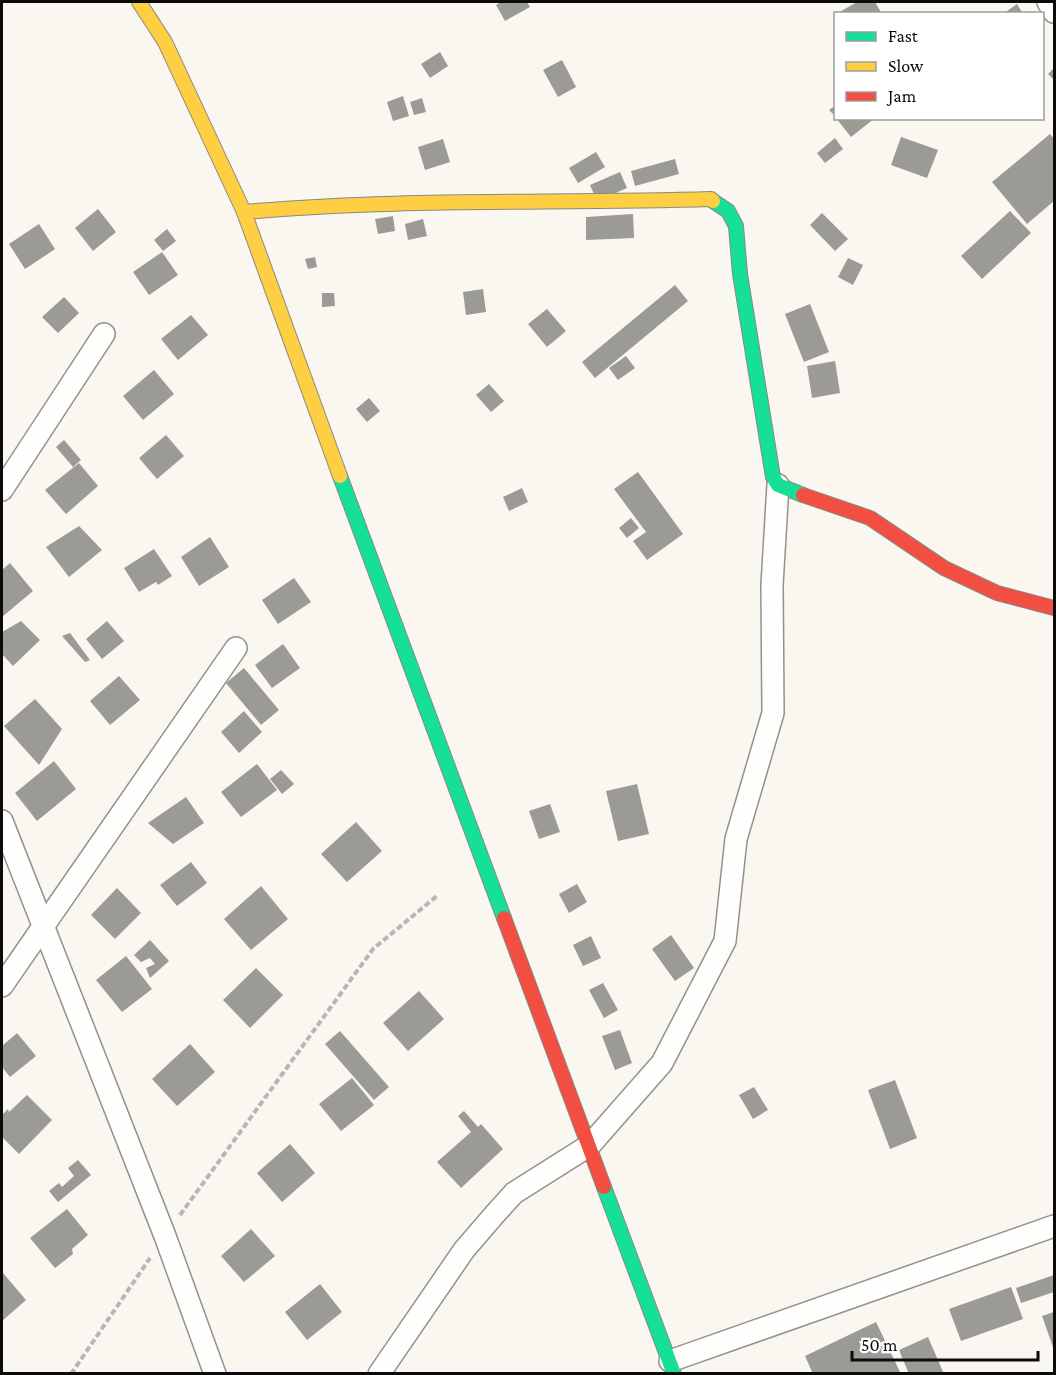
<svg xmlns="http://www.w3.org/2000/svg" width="1056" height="1375" font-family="'Crimson Pro',serif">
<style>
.building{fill:#9c9a95}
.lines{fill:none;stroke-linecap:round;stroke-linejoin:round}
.street-casing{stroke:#92918e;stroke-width:24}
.fast-casing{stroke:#898884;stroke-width:16}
.slow-casing{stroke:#898884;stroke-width:16}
.jam-casing{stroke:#898884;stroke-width:16}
.path{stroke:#b7b6b5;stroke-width:4;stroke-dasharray:6 3;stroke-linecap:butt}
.street{stroke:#fefefd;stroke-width:21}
.fast{stroke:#16e098;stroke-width:14}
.slow{stroke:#ffcf43;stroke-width:14}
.jam{stroke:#f24e42;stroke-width:14}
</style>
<rect width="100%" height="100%" fill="#f9f7ef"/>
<g class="building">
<path d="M501 2H527L530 7 505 21 496 5Z"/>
<path d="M857 2H875L882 14H836Z"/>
<path d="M1017 4 1023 14H1003Z"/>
<path d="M440 52 448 66 430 78 421 64Z"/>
<path d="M562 60 576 87 558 97 543 70Z"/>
<path d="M1054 68V80L1048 74Z"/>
<path d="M403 96 409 116 393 121 387 102Z"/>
<path d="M422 98 426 112 414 115 410 102Z"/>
<path d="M836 105V117L829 110Z"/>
<path d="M836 118H875L851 137Z"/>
<path d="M1050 134 1054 139V201L1027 224 992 182Z"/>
<path d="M901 137 938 150 927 178 891 165Z"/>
<path d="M835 138 843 149 825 163 817 153Z"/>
<path d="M443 139 450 162 425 170 418 147Z"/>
<path d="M596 152 605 167 578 183 569 168Z"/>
<path d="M675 159 679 174 635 186 631 171Z"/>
<path d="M620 172 627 188 597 201 590 185Z"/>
<path d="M98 209 116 232 93 251 75 228Z"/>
<path d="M1010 211 1031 233 982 279 961 256Z"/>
<path d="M822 213 848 239 835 251 810 225Z"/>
<path d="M633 214 634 238 586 240V217Z"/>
<path d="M393 216 395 231 378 234 375 219Z"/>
<path d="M423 219 427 236 408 240 405 224Z"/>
<path d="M39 224 55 249 25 269 9 244Z"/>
<path d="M167 229 176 241 163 251 154 240Z"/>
<path d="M162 252 178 275 149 295 133 272Z"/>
<path d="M315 257 317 267 308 269 305 259Z"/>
<path d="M848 258 863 265 853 285 838 277Z"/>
<path d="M675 285 688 301 595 378 582 362Z"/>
<path d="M483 289 486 312 466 315 463 292Z"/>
<path d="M322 293H334L335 306 322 307Z"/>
<path d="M64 297 79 313 58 333 42 317Z"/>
<path d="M810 304 829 352 804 362 785 314Z"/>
<path d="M547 309 566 331 547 347 528 324Z"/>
<path d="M191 315 208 335 178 360 161 339Z"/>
<path d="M626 356 635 368 618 380 609 368Z"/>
<path d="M835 361 840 393 812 398 807 366Z"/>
<path d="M154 370 174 394 143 420 123 396Z"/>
<path d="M489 384 504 401 491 412 476 395Z"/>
<path d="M369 398 380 411 367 422 356 409Z"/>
<path d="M166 435 184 456 157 479 139 458Z"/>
<path d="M64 440 81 460 73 467 56 447Z"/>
<path d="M79 463 98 486 66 514 45 490Z"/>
<path d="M638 472 683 534 647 560 633 541 646 532 614 489Z"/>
<path d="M522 488 528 502 509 511 503 497Z"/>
<path d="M631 518 639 528 627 538 619 528Z"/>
<path d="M79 526 102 550 69 577 46 547Z"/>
<path d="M210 537 229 567 199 586 181 557Z"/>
<path d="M154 549 172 576 158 585 156 582 139 592 124 568Z"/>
<path d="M10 563 33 591 2 617V570Z"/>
<path d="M294 578 311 602 278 624 262 600Z"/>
<path d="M21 621 40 640 13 666 2 654V632Z"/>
<path d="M107 621 124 641 102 659 86 639Z"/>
<path d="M70 633 90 660 85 662 62 636Z"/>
<path d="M283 644 300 668 272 688 255 665Z"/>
<path d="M244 668 279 710 261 725 226 683Z"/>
<path d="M119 676 140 700 110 725 90 701Z"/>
<path d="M35 699 62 729 39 765 4 726Z"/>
<path d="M244 711 262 732 239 753 221 732Z"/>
<path d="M54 761 76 789 37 821 15 793Z"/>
<path d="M257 764 277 790 241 817 221 792Z"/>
<path d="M281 770 294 784 282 794 270 779Z"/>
<path d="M637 784 649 834 618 841 606 791Z"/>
<path d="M186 797 204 823 173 844 148 823Z"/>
<path d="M550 804 560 832 539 839 529 811Z"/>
<path d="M356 822 382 851 347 882 321 854Z"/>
<path d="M191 862 207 883 177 906 160 885Z"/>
<path d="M577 884 587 902 569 913 559 894Z"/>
<path d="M261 886 288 919 251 950 224 919Z"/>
<path d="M117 888 141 913 115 939 91 915Z"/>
<path d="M671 935 694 968 675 981 652 949Z"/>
<path d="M591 936 601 958 583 966 573 945Z"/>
<path d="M150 940 169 961 150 978 146 968 155 964 150 958 141 962 134 955Z"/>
<path d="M126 956 152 989 122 1012 96 980Z"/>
<path d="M256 968 283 995 250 1028 223 1000Z"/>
<path d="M603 983 618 1010 604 1018 589 990Z"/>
<path d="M419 991 444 1019 408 1051 383 1023Z"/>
<path d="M620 1030 632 1063 615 1070 602 1036Z"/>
<path d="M340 1031 389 1087 374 1100 325 1044Z"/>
<path d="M17 1033 36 1056 10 1077 2 1067V1046Z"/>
<path d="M190 1044 215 1072 177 1106 152 1079Z"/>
<path d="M352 1078 374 1105 341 1131 319 1104Z"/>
<path d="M895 1080 917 1138 890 1149 868 1090Z"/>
<path d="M754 1087 768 1110 753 1119 739 1095Z"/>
<path d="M27 1095 52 1120 19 1154 2 1137V1115L8 1109 9 1112Z"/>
<path d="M464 1111 478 1127 481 1124 503 1149 461 1188 437 1162 471 1132 458 1116Z"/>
<path d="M290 1144 315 1173 282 1202 257 1173Z"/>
<path d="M78 1160 91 1175 58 1202 49 1191 59 1183 62 1187 74 1176 68 1168Z"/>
<path d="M67 1209 88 1235 72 1249 73 1254 55 1268 30 1238Z"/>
<path d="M251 1229 275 1256 244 1282 221 1256Z"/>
<path d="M3 1273 26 1300 2 1321V1274Z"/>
<path d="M1054 1275V1292L1021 1303 1016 1288Z"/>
<path d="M320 1284 342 1312 307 1340 285 1312Z"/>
<path d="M1011 1287 1023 1319 961 1341 949 1309Z"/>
<path d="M1054 1312V1350L1042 1316Z"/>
<path d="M876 1322 901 1374H813L805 1356Z"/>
<path d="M928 1337 944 1374H909L899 1350Z"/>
</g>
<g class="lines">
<defs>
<g id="street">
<path d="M1048 2 1054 12"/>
<path d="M2 490 104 334"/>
<path d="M2 821 165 1236 215 1374"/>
<path d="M2 986 236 648"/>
<path d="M670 1361 1054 1226"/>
<path d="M379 1374 464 1250 495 1214 514 1193 590 1145 662 1063 725 941 736 839 773 713 772 585 778 485"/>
</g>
<g id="fast">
<path d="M713 201 728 211 736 226 740 274 773 477 778 485 803 495"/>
<path d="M340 476 504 918"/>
<path d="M604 1187 674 1374"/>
</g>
<g id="slow">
<path d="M139 2 165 42 244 212 340 476"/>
<path d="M244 212C399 198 555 204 711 199L713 201"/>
</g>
<g id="jam">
<path d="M803 495 870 518 944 568 997 593 1054 608"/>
<path d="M504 918 604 1187"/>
</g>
</defs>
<use href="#street" class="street-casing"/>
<use href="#fast" class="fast-casing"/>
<use href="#slow" class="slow-casing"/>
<use href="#jam" class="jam-casing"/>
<g class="path">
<path d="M180 1215 373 949 438 895"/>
<path d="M71 1374 150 1258"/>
</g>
<use href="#street" class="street"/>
<use href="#fast" class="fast"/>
<use href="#slow" class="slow"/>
<use href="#jam" class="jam"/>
</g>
<rect width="1056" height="1375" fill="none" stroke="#0b0b0b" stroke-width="6"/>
<rect x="834" y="12" width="210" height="108" fill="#ffffff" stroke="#9d9d9d" stroke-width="1.5"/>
<rect x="846" y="32" width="30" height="9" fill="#16e098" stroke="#9d9d9d" stroke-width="1.5"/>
<text x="888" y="42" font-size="18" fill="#0b0b0b">Fast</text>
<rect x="846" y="62" width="30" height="9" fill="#ffcf43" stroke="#9d9d9d" stroke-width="1.5"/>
<text x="888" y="72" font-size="18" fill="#0b0b0b">Slow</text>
<rect x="846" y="92" width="30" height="9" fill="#f24e42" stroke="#9d9d9d" stroke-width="1.5"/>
<text x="888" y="102" font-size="18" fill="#0b0b0b">Jam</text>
<path d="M852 1351v9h186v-9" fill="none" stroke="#0b0b0b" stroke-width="3"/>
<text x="861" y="1351" font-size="18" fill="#0b0b0b" stroke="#ffffff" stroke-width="4.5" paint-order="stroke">50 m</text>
</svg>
